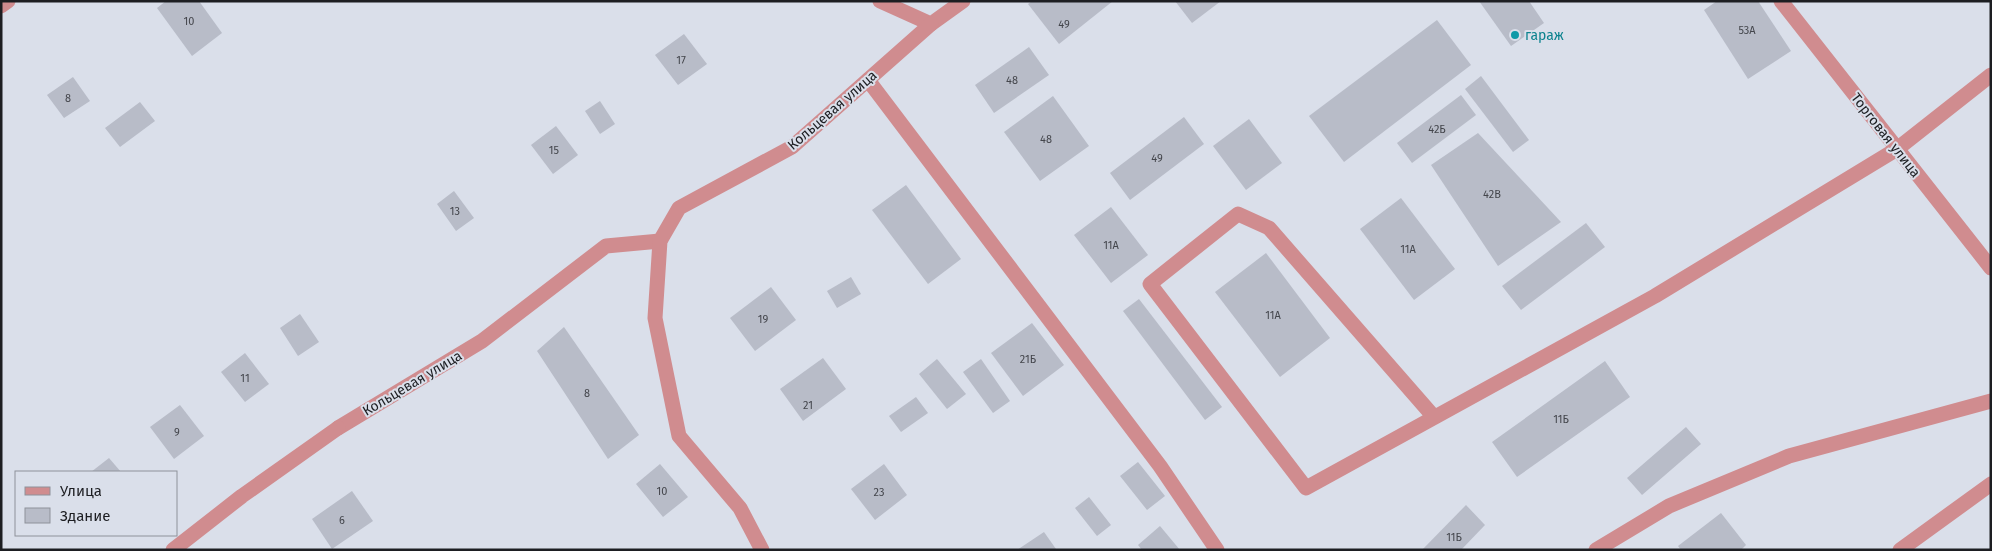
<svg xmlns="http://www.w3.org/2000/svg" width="1992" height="551" font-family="'Fira Sans',sans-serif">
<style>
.building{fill:#b8bcc8}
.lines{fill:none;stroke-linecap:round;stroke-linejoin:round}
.lane{stroke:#d08c8f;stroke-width:15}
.street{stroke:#d08c8f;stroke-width:15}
.culture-dot{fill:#0f9aa8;stroke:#dadfea;stroke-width:2}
.labels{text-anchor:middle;stroke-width:4;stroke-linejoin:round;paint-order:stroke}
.number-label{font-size:11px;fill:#44464c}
.culture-label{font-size:14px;fill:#0d838f;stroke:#dadfea;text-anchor:start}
.street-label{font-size:14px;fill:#1d1e22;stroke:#dadfea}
</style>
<rect width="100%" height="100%" fill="#dadfea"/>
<g class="building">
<path d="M166 1H199L222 33 192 56 157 8Z"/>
<path d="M1032 1H1113L1059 44 1028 4Z"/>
<path d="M1175 1H1221L1192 23Z"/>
<path d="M1479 1H1529L1544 23 1511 46Z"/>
<path d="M1717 1H1758L1791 51 1748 79 1704 10Z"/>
<path d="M1437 20 1471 65 1344 162 1309 116Z"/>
<path d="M684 34 707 64 678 85 655 55Z"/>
<path d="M1029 47 1049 75 994 113 975 85Z"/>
<path d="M1481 76 1529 140 1513 152 1465 89Z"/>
<path d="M73 77 90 101 64 118 47 95Z"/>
<path d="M1461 95 1476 115 1412 163 1397 143Z"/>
<path d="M1053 96 1089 146 1040 181 1004 132Z"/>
<path d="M600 101 615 124 600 134 585 111Z"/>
<path d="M140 102 155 121 120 147 105 128Z"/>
<path d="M1184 117 1204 144 1130 200 1110 173Z"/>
<path d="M1249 119 1282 163 1246 190 1213 146Z"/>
<path d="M556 126 578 155 553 174 531 145Z"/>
<path d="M1478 133 1561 222 1498 266 1431 165Z"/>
<path d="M906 185 961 259 928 284 872 210Z"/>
<path d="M454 191 474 218 456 231 437 204Z"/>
<path d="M1401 198 1455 269 1414 300 1360 229Z"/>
<path d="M1111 207 1148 255 1111 283 1074 235Z"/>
<path d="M1586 223 1605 247 1521 310 1502 286Z"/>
<path d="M1266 253 1330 338 1280 377 1215 292Z"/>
<path d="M851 277 861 294 837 308 827 291Z"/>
<path d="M771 287 796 320 755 351 730 318Z"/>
<path d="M1139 299 1222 407 1205 420 1123 311Z"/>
<path d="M300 314 319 342 298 356 280 328Z"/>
<path d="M1032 323 1064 365 1023 396 991 353Z"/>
<path d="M564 327 639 435 608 459 537 351Z"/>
<path d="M245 353 269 384 245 402 221 372Z"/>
<path d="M823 358 846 389 803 421 780 389Z"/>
<path d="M937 359 966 394 947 409 919 374Z"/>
<path d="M981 359 1010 401 993 413 963 372Z"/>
<path d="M1605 361 1630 397 1517 477 1492 442Z"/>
<path d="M916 397 928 413 901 432 889 416Z"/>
<path d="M180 405 204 436 174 459 150 427Z"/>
<path d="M1686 427 1701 444 1642 495 1627 478Z"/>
<path d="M109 458 121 472H91Z"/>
<path d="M1138 462 1165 496 1147 510 1120 476Z"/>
<path d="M660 464 688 497 663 517 636 484Z"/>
<path d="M884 464 907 495 875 520 851 489Z"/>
<path d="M352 491 373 521 332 549 312 519Z"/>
<path d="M1089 497 1111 525 1097 536 1075 508Z"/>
<path d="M1466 505 1485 525 1461 550H1422Z"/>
<path d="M1721 513 1746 545 1741 550H1681L1678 546Z"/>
<path d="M1160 526 1180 550H1142L1138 545Z"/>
<path d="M1044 532 1056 549 1017 550Z"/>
</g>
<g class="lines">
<g class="lane">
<path d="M880 1 931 24 963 1"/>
<path d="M868 80 1160 466 1217 550"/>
<path d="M1434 417 1269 228 1238 214 1150 284 1306 488 1655 296 1897 149 1991 75"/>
<path d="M338 428 482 341 606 246 660 241"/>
<path d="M1596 550 1669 506 1789 456 1991 401"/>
<path d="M1900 550 1991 484"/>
</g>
<g class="street">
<path d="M1781 1 1991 268"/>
<path d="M1 6 8 1"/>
<path d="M173 550 242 496 338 428"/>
<path d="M762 550 740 508 679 436 655 318 660 241 679 208 792 147 931 24"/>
</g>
</g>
<circle class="culture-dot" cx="1515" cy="35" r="5"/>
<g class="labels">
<g class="number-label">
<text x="189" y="25">10</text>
<text x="1064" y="28">49</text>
<text x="1747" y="34">53А</text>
<text x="681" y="64">17</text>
<text x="1012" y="84">48</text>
<text x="68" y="102">8</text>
<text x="1437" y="133">42Б</text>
<text x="1046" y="143">48</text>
<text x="554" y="154">15</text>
<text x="1157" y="162">49</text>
<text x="1492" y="198">42В</text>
<text x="455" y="215">13</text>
<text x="1111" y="249">11А</text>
<text x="1408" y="253">11А</text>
<text x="1273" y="319">11А</text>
<text x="763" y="323">19</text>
<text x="1028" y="363">21Б</text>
<text x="245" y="382">11</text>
<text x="587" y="397">8</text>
<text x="808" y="409">21</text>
<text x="1561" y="423">11Б</text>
<text x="177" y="436">9</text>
<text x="662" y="495">10</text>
<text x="879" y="496">23</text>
<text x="342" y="524">6</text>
<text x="1454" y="541">11Б</text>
</g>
<g class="culture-label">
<text x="1525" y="40">гараж</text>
</g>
<g class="street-label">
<text transform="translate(832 110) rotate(-41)" y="5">Кольцевая улица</text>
<text transform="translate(1886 135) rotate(52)" y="5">Торговая улица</text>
<text transform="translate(412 383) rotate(-31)" y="5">Кольцевая улица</text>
</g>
</g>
<rect width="1992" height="551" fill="none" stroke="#1d1e22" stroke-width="5"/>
<rect x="15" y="471" width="162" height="65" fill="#dadfea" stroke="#8e929a"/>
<rect x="25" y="487" width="25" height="8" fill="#d08c8f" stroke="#8e929a"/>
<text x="60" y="496" font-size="15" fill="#1d1e22">Улица</text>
<rect x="25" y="508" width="25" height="15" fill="#b8bcc8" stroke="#8e929a"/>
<text x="60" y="521" font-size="15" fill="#1d1e22">Здание</text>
</svg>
